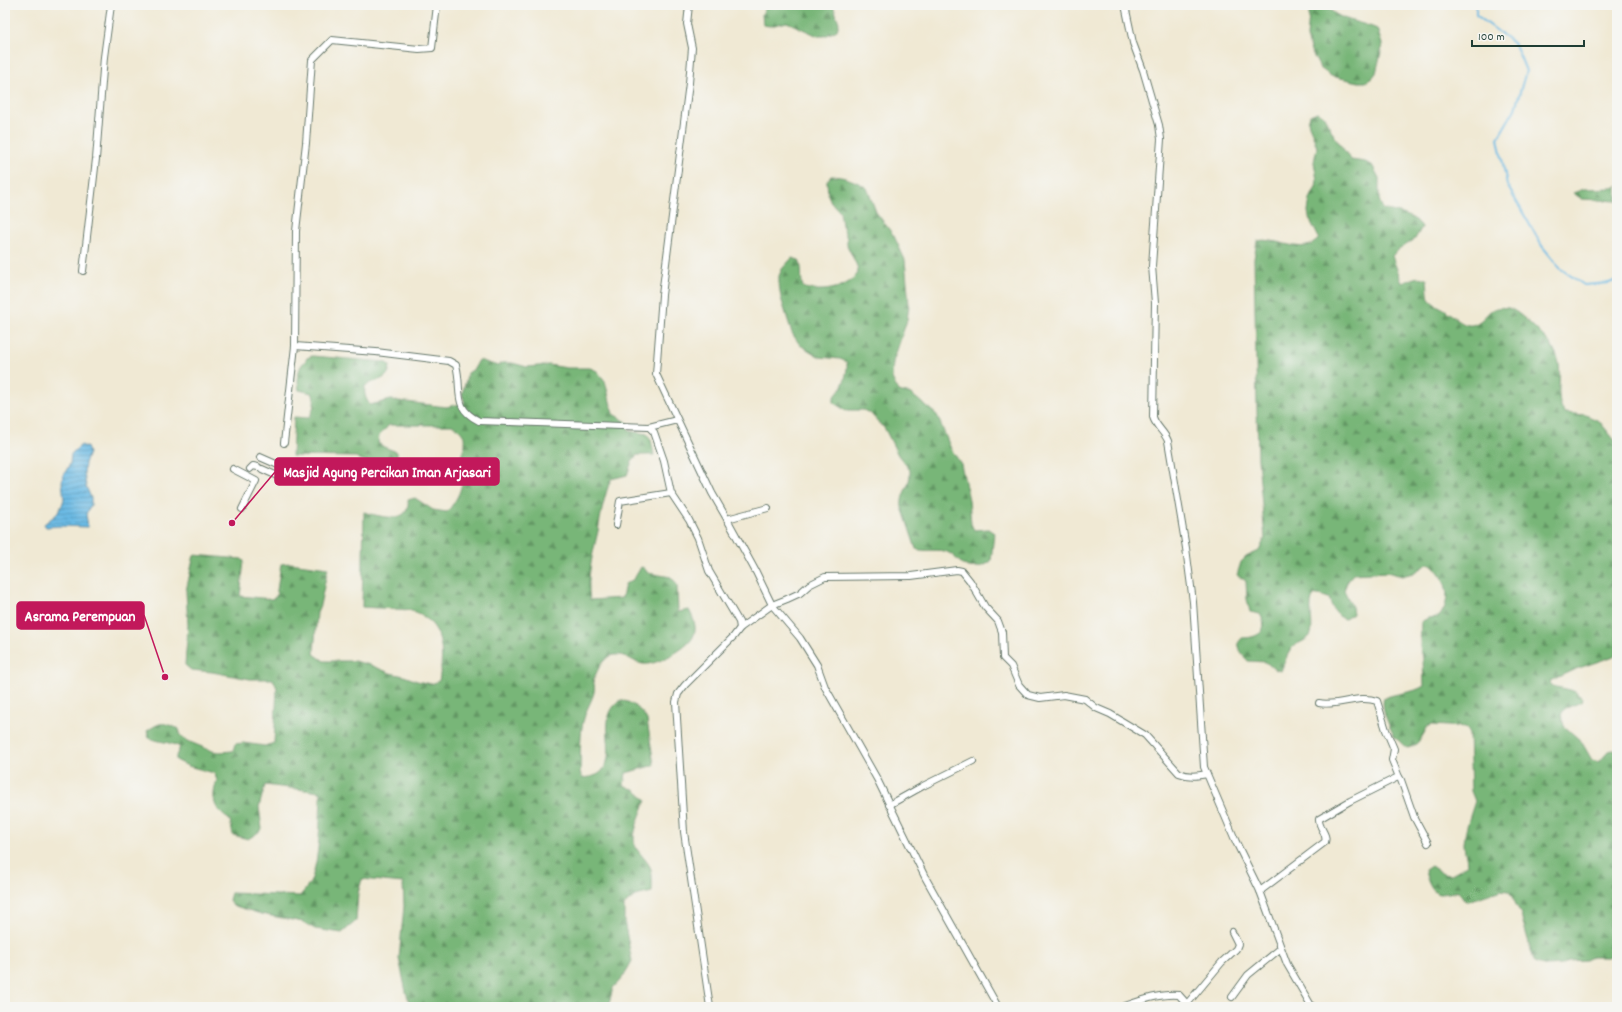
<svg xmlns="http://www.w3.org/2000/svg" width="1622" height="1012" font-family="Dekko,sans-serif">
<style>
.forest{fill:url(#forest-firs);stroke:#4c7a56}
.water{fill:url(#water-rules);stroke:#447b8c}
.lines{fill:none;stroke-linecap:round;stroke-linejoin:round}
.stream{stroke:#69b9e4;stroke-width:2}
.street-casing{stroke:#68796c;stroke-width:8}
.street{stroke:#fff;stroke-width:6}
.leader{fill:none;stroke:#c2185b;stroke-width:1.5}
.callout-dot{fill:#c2185b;stroke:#f6f6f2;stroke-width:1.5}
.callout{fill:#c2185b;stroke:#c2185b;stroke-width:1.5}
.callout-label{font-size:15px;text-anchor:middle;font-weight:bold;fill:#fff}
</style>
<defs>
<pattern id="forest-firs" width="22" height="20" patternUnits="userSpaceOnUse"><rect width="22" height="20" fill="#78b678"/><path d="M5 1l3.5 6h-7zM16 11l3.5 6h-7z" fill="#629563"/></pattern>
<pattern id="water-rules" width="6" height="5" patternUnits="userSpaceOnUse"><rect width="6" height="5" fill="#69b9e4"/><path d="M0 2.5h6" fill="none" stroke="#5698ba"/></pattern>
</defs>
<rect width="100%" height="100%" fill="#f6f6f2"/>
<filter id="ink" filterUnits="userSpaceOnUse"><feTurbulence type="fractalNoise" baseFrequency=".025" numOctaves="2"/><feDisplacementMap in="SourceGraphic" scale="8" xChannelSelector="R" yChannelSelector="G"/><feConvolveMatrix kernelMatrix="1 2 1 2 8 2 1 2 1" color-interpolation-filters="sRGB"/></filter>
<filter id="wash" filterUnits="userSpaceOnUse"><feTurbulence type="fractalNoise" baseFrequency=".012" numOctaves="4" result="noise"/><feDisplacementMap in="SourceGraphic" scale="16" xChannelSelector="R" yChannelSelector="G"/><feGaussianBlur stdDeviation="0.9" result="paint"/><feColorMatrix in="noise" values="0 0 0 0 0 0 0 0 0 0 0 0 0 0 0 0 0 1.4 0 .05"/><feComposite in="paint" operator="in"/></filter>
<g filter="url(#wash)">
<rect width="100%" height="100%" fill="#f0e9d4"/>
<g class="forest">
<path d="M767 5H833L839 23 837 30 825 36H818L787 22 770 26 763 25 762 14Z"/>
<path d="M1310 5H1327C1334 20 1363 22 1377 29L1382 44 1381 52 1376 73 1372 78 1366 82H1359L1331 76 1320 68 1311 51 1307 37Z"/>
<path d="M1317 112 1323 115 1335 137 1351 160 1365 162 1372 165 1379 178V200L1383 209C1396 213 1414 214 1422 227L1415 239 1397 251 1392 256 1402 283C1412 279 1417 275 1427 279 1428 285 1427 296 1430 300 1435 306 1443 307 1448 312 1456 318 1466 330 1477 323 1489 316 1488 305 1508 308 1518 310 1538 331 1546 339 1572 367 1550 387 1564 413L1586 415 1599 421 1617 443V655L1573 670 1550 681 1551 685C1561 690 1574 687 1582 698L1581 702 1564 709 1561 715 1564 726 1581 741 1592 760 1599 762 1609 751 1617 749V837L1615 841 1617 852V952L1608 957H1591L1585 960 1568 961 1562 965 1547 966 1536 963 1534 960 1520 912 1509 891 1501 890 1468 901 1464 900 1459 891C1453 892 1445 894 1439 894 1431 893 1426 877 1425 870L1431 866 1443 874 1450 875 1467 865C1467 857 1464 851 1464 843 1465 829 1471 814 1475 801L1471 791 1469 732 1467 728 1464 727 1432 725 1428 726C1423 735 1418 747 1407 748 1403 745 1399 741 1395 737 1390 729 1380 707 1384 698 1399 692 1411 694 1424 686L1423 658 1420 647 1421 622 1428 618 1439 617C1453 599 1447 578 1431 564H1427L1413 573 1402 576 1387 572 1353 574 1348 580 1344 590 1352 607 1353 614 1345 619C1335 616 1332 607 1329 598 1324 597 1318 593 1314 596 1307 603 1314 625 1311 634 1309 640 1299 642 1294 646 1288 651 1284 664 1281 671L1274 669 1266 662 1248 661 1241 653 1238 643 1242 638C1258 638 1270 631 1260 614L1250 612 1247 599 1246 581 1237 575 1241 562 1246 557 1259 551 1265 538 1258 459 1254 259 1257 241C1277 236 1304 258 1319 238L1309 218 1308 211 1310 199 1316 187 1317 180 1314 162 1317 147 1308 122 1310 115Z"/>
<path d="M831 176C843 176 857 181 867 188L876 212 894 236 905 260 909 305 907 320 893 362 892 378 898 391 911 394 937 415 951 449 961 464 969 500 971 524 974 530 988 529 994 533 991 561C984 567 972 570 964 565 957 561 953 553 944 551 934 549 925 552 916 549L902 507C900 492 911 488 910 470L898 455 885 429 870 413 864 410H845L834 403V397C843 389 848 373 847 362L840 359 820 357 800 345 792 333 781 298 779 284V276L782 269 792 258 799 260C803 269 800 278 803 287 819 294 848 289 858 273L857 266 847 245V238L842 225 840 212 831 202 828 195 827 181Z"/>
<path d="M1617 186V201L1582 199 1573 193 1584 189 1613 188Z"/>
<path d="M312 356 385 362 390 366C389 381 376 379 365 386 364 394 365 398 370 405L391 400 446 407 465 403 462 394 468 373 474 369 479 360 498 366 501 363H512L527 367 549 365 567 368H590L597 371 605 381 613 414 627 422 629 431 647 434 651 440 654 455H637L632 461 627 475 611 479C604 496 601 514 598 531 593 553 586 577 590 600L622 598 625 584 634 579 641 567 644 568 648 573 671 577 676 583 677 587 678 612 689 610C693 618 698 627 693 637 688 648 656 666 643 664 634 663 625 653 614 655 602 657 598 670 593 680 598 693 589 702 585 715 579 732 581 754 580 772L582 778C588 777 597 777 602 771 619 753 594 717 621 700 632 702 642 710 647 720L654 765 626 773 624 785 636 791 646 800C642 812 634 827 634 840 634 850 645 857 650 867 653 874 652 883 652 892L635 896 624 905V921L632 961 623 977 613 988 608 1007H411L406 992 399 958 404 906 403 883 362 879 358 893 356 921 342 933 315 929 303 922 261 914 232 905 229 900 231 893 300 896C303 892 308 887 311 881 320 857 320 818 321 792L265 785 259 807 262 829 256 834 248 839 233 835 230 820C213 809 211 799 217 780L214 773 188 766 176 760V756L180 747C171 742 159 742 149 738L147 731C162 721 162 722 179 729L180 735 185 740 212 751 220 752 233 751 235 744 243 743 265 746 274 743 277 688 273 679H250L212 672 191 670 185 665 188 625 186 591 194 555 242 559 244 561 240 596 272 599 276 597 281 564 290 563 328 568 320 605 317 612 314 654 324 661H354L370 665 390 673 404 676 417 681 431 684 439 681C444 651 445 623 411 610L362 607 364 512C378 516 411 526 408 500L415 498 433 510 447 512C461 495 466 481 460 460 467 444 469 435 452 425H389L379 436 378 443 384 447 397 452V458C386 464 366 464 356 457L292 456 294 417 309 418C313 410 317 401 312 393L299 390C298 383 297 373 301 366 303 363 305 362 307 358Z"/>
</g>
<path class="water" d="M81 445 87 447 89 453 85 463 84 473 86 486 91 498V505L86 514 88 527 60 526 46 527 44 524 57 514 62 505 64 499 62 482 63 476 70 464 71 454Z"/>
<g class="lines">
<path class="stream" d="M1476 5V15L1515 44 1526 71 1515 109 1498 138 1507 185 1542 246 1561 269 1584 285 1609 283 1617 280"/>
</g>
</g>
<g filter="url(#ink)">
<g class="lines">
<defs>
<g id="street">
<path d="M689 5 687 24 692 48 689 83 662 295 656 374 712 493 727 519"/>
<path d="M1125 5 1133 43 1143 70 1159 125 1161 139 1152 266 1155 303 1153 417C1156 427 1164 431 1168 441L1186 548 1193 602 1204 767 1236 842 1260 891 1287 964 1312 1007"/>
<path d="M83 271 96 159 104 57 111 5"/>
<path d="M295 346 376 352 449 361 456 365C463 390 451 407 479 421L649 427 677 420"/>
<path d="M649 427 654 432 664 461 671 493 689 520 698 538 709 571 739 622 740 628"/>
<path d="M284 443 295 346 296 231 306 143 312 60 332 40 419 49 432 48 437 5"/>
<path d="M260 457 285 468"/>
<path d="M233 469 256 481 242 509"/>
<path d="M250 469 253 466 258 467"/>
<path d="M262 469 284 479"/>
<path d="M768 508 727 519 756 572 772 605 800 638 817 665 825 687 877 779 925 877 998 1007"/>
<path d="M616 525 620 501 671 493"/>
<path d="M1319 703C1338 707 1358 694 1377 701L1386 730 1394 749 1392 760 1399 777"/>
<path d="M889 805 923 786 973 761"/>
<path d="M1260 891 1325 842C1328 834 1318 827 1319 819L1350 801 1396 778 1399 777 1401 780 1414 817 1428 843"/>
<path d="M1232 997 1248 975 1281 948"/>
<path d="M710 1007 684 832 676 702 678 694 685 685 734 636 740 628 772 605 787 599 800 593 809 585 825 577 911 576 957 570 962 571 970 581 985 607 998 621 1002 632 1003 658 1011 666 1019 685 1028 695 1040 698 1064 695 1085 699 1096 708 1110 714 1145 735 1179 773C1189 777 1197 776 1207 774"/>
<path d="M1122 1007C1139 1001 1160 993 1179 995L1187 1004 1222 962 1236 949 1238 944 1232 932"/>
</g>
</defs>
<use href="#street" class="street-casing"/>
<use href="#street" class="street"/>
</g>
</g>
<path class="leader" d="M232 523L275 472M165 677L144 615"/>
<g class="callout-dot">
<circle cx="232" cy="523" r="4"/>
<circle cx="165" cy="677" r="4"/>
</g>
<g class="callout">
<rect x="275" y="458" width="224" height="27" rx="4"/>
<rect x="17" y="602" width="127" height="27" rx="4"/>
</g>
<g class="callout-label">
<text x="387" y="477">Masjid Agung Percikan Iman Arjasari</text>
<text x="80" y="621">Asrama Perempuan</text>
</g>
<rect width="1622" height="1012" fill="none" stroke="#f6f6f2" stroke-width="20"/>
<path d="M1472 40v6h112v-6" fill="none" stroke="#1f3d34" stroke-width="2"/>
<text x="1478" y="40" font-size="12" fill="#1f3d34" stroke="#f6f6f2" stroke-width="3" paint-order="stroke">100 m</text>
</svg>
